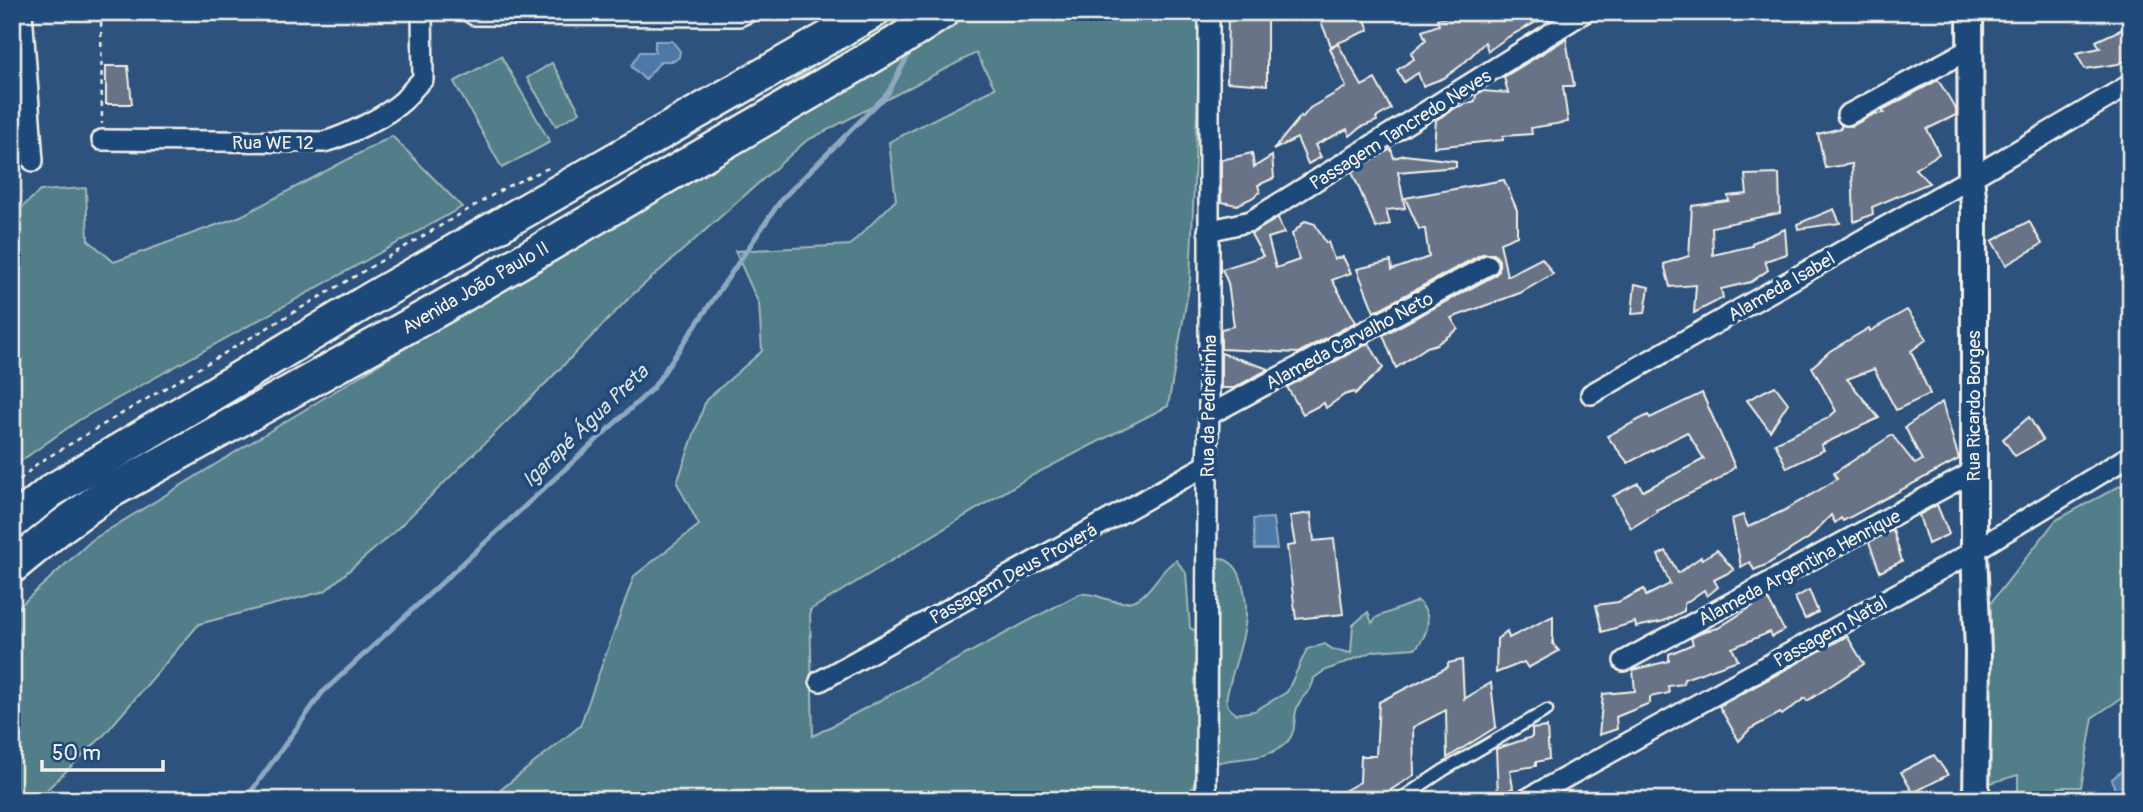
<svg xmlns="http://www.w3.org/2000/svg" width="2143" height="812" font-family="Pangolin,sans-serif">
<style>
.green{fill:#517e88;stroke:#a2b8b8;stroke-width:2}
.water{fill:#4e79a9;stroke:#90a9c2;stroke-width:2}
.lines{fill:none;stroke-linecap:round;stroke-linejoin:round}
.stream{stroke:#90a9c2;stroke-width:5}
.building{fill:#677387;stroke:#f4f1e8;stroke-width:2}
.service-casing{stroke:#f4f1e8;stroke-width:15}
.minor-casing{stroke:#f4f1e8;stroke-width:24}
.tertiary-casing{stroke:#f4f1e8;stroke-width:30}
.primary-casing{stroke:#f4f1e8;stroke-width:37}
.path{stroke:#f4f1e8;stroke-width:2.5;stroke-dasharray:5 5;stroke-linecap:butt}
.service{stroke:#1f4a7a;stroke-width:10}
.minor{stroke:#1f4a7a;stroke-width:19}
.tertiary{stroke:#1f4a7a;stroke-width:24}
.primary{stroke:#1f4a7a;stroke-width:32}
.labels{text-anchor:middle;stroke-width:7;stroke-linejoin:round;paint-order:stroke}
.street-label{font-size:19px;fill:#f4f1e8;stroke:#1f4a7a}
.water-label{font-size:21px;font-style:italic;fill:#dbdfdf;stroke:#1f4a7a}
</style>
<rect width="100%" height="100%" fill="#2d527d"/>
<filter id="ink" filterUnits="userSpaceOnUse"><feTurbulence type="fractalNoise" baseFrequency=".0143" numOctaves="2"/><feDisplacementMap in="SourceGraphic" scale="14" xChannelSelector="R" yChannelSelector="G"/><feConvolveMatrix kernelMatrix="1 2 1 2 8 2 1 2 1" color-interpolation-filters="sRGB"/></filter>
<g filter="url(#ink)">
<g class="green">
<path d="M892 12H1201L1190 281 1168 406 1031 476 810 610 813 736 1079 594C1097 592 1109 604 1127 602 1149 601 1158 570 1176 560L1186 573 1190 628 1198 632 1216 557C1228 559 1236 565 1240 576 1257 623 1234 656 1226 700L1229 708 1236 714 1254 711 1287 692 1307 649 1325 644 1332 649 1351 653 1353 625 1368 612 1372 623 1377 617 1418 601C1434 616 1428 634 1416 648L1374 651 1324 671 1314 678C1311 694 1304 692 1298 705 1292 718 1298 729 1288 741 1257 775 1196 739 1190 800H488L580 726 634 576 699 525 677 483 706 400 762 351 759 304 735 251 850 245 896 200 889 142 995 88 976 53 806 141 631 296 547 382 392 534 325 591 199 624 104 735 36 800H12V613L92 540 412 344Z"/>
<path d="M501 56 550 142 502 168 454 82Z"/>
<path d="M552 63 580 112 556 126 527 78Z"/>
<path d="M392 136 462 207 79 420 12 467V216L40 191 86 188 88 240 114 262 241 216Z"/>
<path d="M2131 480V692L2093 717 2081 787H2059L2060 800H2018V775L1977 787 1989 605 2056 520Z"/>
</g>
<g class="water">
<path d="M655 41H672L680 51 679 57 674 61H661L645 80 631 66 640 52H655Z"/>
<path d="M1273 518 1277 549H1255L1253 519Z"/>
<path d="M2131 762V800H2117L2112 779Z"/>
</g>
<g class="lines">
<path class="stream" d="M245 800 322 693 653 388 781 200 888 93 912 48"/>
</g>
<g class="building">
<path d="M1228 12H1267V85L1227 82Z"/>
<path d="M1317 12H1362L1369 30 1331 46Z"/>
<path d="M1455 12H1555L1508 37 1488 51 1485 42 1463 64 1444 78 1423 86 1418 73 1404 82 1397 70 1414 59 1411 53 1426 40 1422 31 1439 25 1437 19 1452 16Z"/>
<path d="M2131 25V58L2118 64 2085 69 2076 53 2100 48 2096 41Z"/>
<path d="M1566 39 1574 86H1563L1568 122 1531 128 1532 134 1503 136V140L1434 147 1436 120 1457 107 1475 101 1476 95 1482 91 1508 93 1504 77Z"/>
<path d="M1338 44 1362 86 1375 79 1391 109 1376 118 1377 121 1361 127 1350 136 1347 129 1315 145 1321 157 1308 164 1297 138 1273 150 1301 116 1302 118 1310 108 1346 87 1330 48Z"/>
<path d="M106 66H128L132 104H106Z"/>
<path d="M1938 80 1956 109V115L1927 129 1939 154 1915 169 1929 183 1872 207 1873 214 1854 222 1852 164 1825 168 1818 134 1841 128V125L1852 126 1874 114 1884 113 1882 110Z"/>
<path d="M1391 149 1394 158 1404 155 1456 161V167L1398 172 1405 208 1386 210 1390 224 1376 228 1352 172Z"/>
<path d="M1252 153 1254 167 1272 156 1274 178 1258 185 1260 192 1252 198 1237 205 1221 202V160Z"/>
<path d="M1779 174 1780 213 1712 227 1713 255 1752 246V243L1785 229 1787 254 1765 261 1768 270 1751 282 1721 289 1723 298 1694 313 1696 285 1670 287 1664 264 1689 256 1692 206 1729 201 1728 196 1747 194 1745 175Z"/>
<path d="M1504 180 1517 210V236L1500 243 1507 276 1542 258 1553 274 1520 293 1451 318 1458 329 1437 344 1427 347 1396 368 1383 335 1494 276 1499 271V260L1494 254H1482L1374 312 1357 269 1391 261 1392 270 1429 257 1425 229H1419L1405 198Z"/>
<path d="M1834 209 1840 223 1798 229 1797 224Z"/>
<path d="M1278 218 1284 233 1268 238 1276 268 1299 260 1292 234 1305 221 1315 224 1326 243 1328 242 1334 259 1343 257 1351 273 1332 280 1356 322 1298 353 1221 349V329L1234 326 1228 283 1222 269 1263 256 1251 234Z"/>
<path d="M2029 221 2042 244 2006 265 1992 241Z"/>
<path d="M1635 284 1649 287 1645 313 1632 314Z"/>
<path d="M1907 310 1927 339 1911 351 1930 394 1896 410 1874 369 1847 379 1879 418 1821 445 1824 450 1787 468 1775 443 1828 418 1836 411 1812 367 1830 351 1869 328 1870 331Z"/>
<path d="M1369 343 1383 368 1355 394 1354 392 1344 395 1326 408 1324 403 1303 414 1287 387Z"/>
<path d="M1221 353 1269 369 1234 388H1221Z"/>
<path d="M1775 386 1788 403 1770 431 1747 400Z"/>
<path d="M1702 393 1735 467 1718 480 1656 510 1657 512 1631 528 1613 496 1638 483 1643 491 1704 459 1687 432 1628 463 1607 436 1648 415 1650 418Z"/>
<path d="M1942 402 1959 459 1843 521 1841 518 1835 523 1831 515 1809 538 1766 565 1754 570 1750 562 1741 567 1732 519 1743 515 1748 527 1783 511 1826 486 1837 479 1834 473 1892 435 1915 464 1922 460 1905 427Z"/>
<path d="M2029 417 2043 440 2015 456 2003 439Z"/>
<path d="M1937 505 1949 534 1928 544 1919 515Z"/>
<path d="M1311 513 1314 541 1334 539 1343 614 1296 619 1287 546 1295 545 1290 516Z"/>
<path d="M1893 530 1902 561 1880 572 1869 542Z"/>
<path d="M1717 550 1734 570 1714 580 1718 587 1707 596 1704 590 1684 604V611L1664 621 1636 627 1635 622 1602 632 1596 605 1618 602 1644 589 1646 596 1670 584 1658 555 1666 551 1678 573 1701 557 1702 559Z"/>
<path d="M1809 590 1818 612 1805 619 1795 598Z"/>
<path d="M1767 597 1784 630 1772 637 1770 632 1732 648 1738 660 1684 679 1683 684 1668 686 1669 693 1650 697V703L1616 717 1617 729 1599 735 1603 694 1635 691 1633 670 1669 661V654L1693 644 1691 638 1705 631 1718 628Z"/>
<path d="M1553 616V644L1559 651 1528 668 1524 662 1496 673 1497 639 1507 631 1509 638Z"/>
<path d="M1847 636 1864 664 1807 701 1805 698 1782 715 1780 713 1750 729 1739 741 1719 706Z"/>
<path d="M1462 660 1464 699 1491 683 1496 727 1447 758 1446 710 1413 727 1414 775 1378 798 1328 800 1360 782 1361 756H1376L1379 702 1448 667V663Z"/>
<path d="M1547 727 1549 759 1536 762V766L1510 770 1513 788 1498 796 1496 749 1532 737V729Z"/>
<path d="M1934 755 1948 775 1913 793 1901 772Z"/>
</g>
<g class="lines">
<defs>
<path id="service" d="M1399 800 1444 770 1547 710"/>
<g id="minor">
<path d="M22 12 33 161"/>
<path d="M470 12 474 15 739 16 748 12"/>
<path d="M1847 115 1970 49"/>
<path d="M102 140 324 142C346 136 387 116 404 100 410 93 416 85 423 79L422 12"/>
<path d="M1208 231 1251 221 1585 12"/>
<path d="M1591 394 1971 178 2131 84"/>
<path d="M1209 415 1488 265"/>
<path d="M1624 661 1973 472"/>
<path d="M820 681 1207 465"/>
<path d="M1206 800 1207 465 1209 415V12"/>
<path d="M1525 800 1974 551 2131 455"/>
</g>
<path id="tertiary" d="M1970 12 1971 178 1974 204V551L1978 652 1976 800"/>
<g id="primary">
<path d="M12 523 51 491 374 297 873 12"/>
<path d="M12 567 62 526 108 493 441 308 897 42 943 12"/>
</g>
</defs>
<use href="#service" class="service-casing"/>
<use href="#minor" class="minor-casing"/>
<use href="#tertiary" class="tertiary-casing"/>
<use href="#primary" class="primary-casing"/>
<g class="path">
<path d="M101 12 102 124"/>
<path d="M12 487 38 463 508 186 553 166"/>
</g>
<use href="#service" class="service"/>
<use href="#minor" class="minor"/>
<use href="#tertiary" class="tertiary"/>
<use href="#primary" class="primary"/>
</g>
</g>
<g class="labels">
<g class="street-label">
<text transform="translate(1400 129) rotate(-32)" y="7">Passagem Tancredo Neves</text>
<text x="273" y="149">Rua WE 12</text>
<text transform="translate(1781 286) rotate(-30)" y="7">Alameda Isabel</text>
<text transform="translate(475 287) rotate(-30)" y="7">Avenida João Paulo II</text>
<text transform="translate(1349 340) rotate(-28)" y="7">Alameda Carvalho Neto</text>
<text transform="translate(1208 406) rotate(-89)" y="7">Rua da Pedreirinha</text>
<text transform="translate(1973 406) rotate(-90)" y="7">Rua Ricardo Borges</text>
<text transform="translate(1799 567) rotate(-28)" y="7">Alameda Argentina Henrique</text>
<text transform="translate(1013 573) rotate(-29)" y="7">Passagem Deus Proverá</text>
<text transform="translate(1830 631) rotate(-29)" y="7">Passagem Natal</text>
</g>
<g class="water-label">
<text transform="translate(585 426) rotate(-44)" y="7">Igarapé Água Preta</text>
</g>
</g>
<rect width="2143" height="812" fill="none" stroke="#1f4a7a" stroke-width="42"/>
<rect x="21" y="21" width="2101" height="770" fill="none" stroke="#f4f1e8" stroke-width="2.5" filter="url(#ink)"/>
<path d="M42 760v10h121v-10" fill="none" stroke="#f4f1e8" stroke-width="3.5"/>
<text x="52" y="760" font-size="21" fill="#f4f1e8" stroke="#1f4a7a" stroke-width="5" paint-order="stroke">50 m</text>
</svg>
